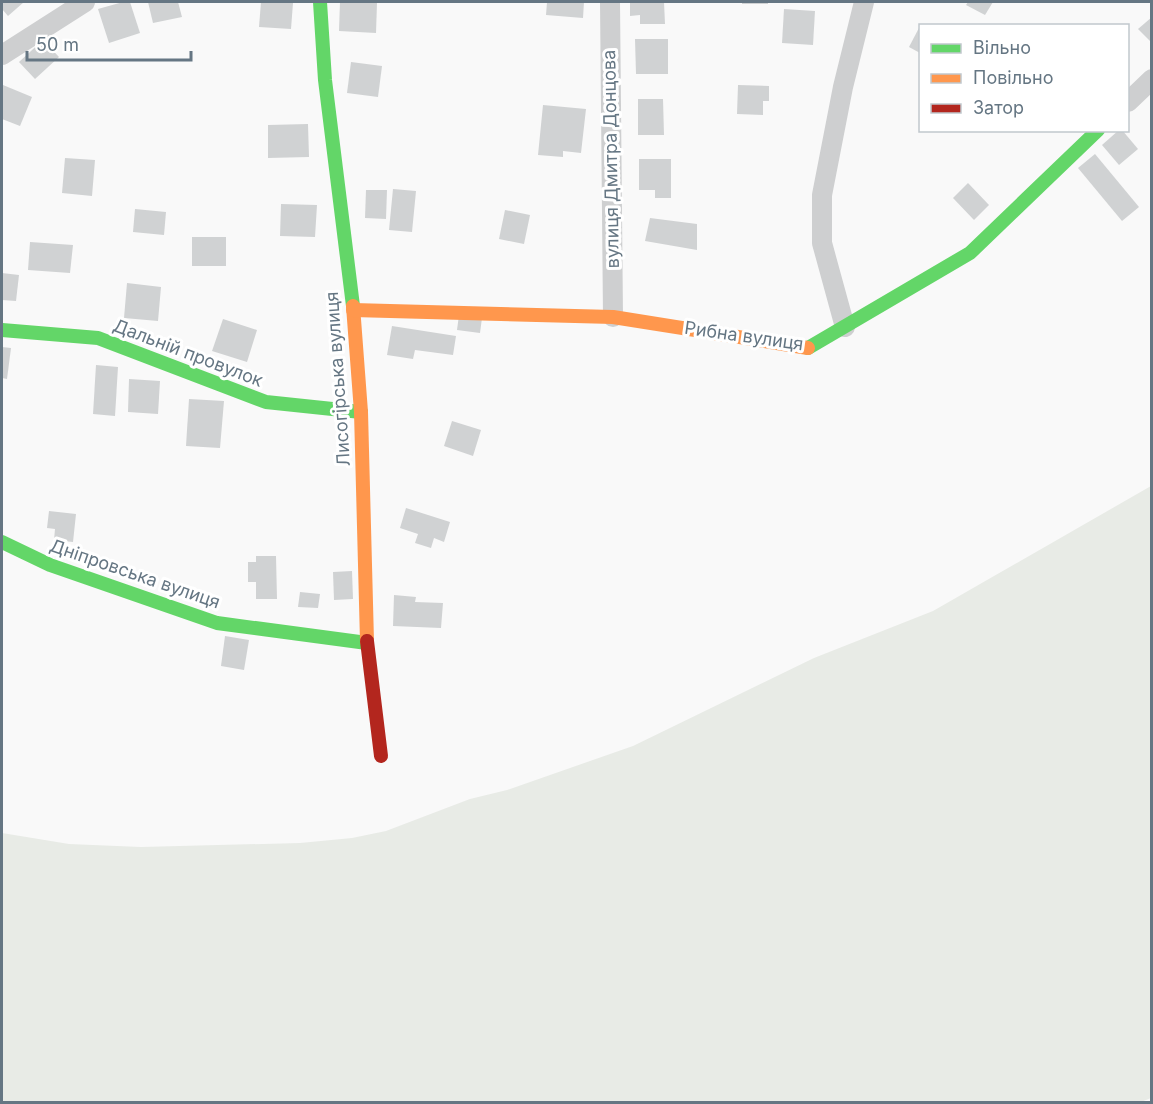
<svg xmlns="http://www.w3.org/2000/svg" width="1153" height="1104" font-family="Inter,sans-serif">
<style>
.green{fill:#e8ebe6}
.building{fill:#d0d2d3}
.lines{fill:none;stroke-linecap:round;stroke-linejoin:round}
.street{stroke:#cecfd0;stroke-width:20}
.fast{stroke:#63d668;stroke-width:14}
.slow{stroke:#ff974d;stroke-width:14}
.jam{stroke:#b3261e;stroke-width:14}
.labels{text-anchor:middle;stroke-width:6;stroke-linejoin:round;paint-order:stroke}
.street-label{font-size:18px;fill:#657683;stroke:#fff}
</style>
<rect width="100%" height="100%" fill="#f9f9f9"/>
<path class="green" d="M1151 486V1098L1141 1102H2V833L69 844 141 847 300 843 352 838 386 831 470 799 507 790 633 746 814 658 933 611Z"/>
<g class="building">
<path d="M2 2H24L8 16 2 9Z"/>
<path d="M123 2H130L140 33 109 43 98 9Z"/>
<path d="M148 2H178L182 17 153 23Z"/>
<path d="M261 2 293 3 291 29 259 27Z"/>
<path d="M340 2 377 3 376 33 339 31Z"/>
<path d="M547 2H584L583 18 546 15Z"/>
<path d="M630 2H664L665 24H640V15L630 16Z"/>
<rect x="742" y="2" width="26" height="2"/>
<path d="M968 2H993L985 15 966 5Z"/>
<path d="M784 9 815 11 813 45 782 43Z"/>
<path d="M1152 17V43L1138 29Z"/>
<path d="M920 26V53L909 47Z"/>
<path d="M635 39H668V74H636Z"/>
<path d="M43 40 59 57 35 79 19 62Z"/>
<path d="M351 62 382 66 378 97 347 93Z"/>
<path d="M3 85 32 97 20 126 2 119Z"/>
<path d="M738 85 769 86V101H763V115L737 114Z"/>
<path d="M638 99H663L664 135H638Z"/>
<path d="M543 105 586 109 581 153 563 151V157L538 155Z"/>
<path d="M308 124 309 157 268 158V125Z"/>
<path d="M1119 130H1122L1138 149 1119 165 1102 145Z"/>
<path d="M1095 154 1139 207 1122 221 1078 168Z"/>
<path d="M65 158 95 160 92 196 62 193Z"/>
<path d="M639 159H671V198H655V190H639Z"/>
<path d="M968 183 989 205 974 220 953 198Z"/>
<path d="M393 189 416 191 412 232 389 230Z"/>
<path d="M366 190H387L386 219 365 218Z"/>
<path d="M281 204 317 205 315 237 280 236Z"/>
<path d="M135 209 166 212 164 235 133 232Z"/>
<path d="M505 210 530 215 524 244 499 239Z"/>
<path d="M650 218 697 224V250L645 241Z"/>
<rect x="192" y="237" width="34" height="29"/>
<path d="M30 242 73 245 70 273 28 270Z"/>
<path d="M2 273 19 275 16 301 2 300Z"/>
<path d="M127 283 161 287 158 321 124 318Z"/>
<path d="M459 315 482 318 480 333 457 330Z"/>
<path d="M223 319 257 330 247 362 212 351Z"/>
<path d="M392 326 456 336 453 355 415 350 413 359 387 355Z"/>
<path d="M2 347 11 348 7 379 2 378Z"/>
<path d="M96 365 118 367 115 416 93 414Z"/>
<path d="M129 379 160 381 158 414 128 412Z"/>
<path d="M189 399 224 401 220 448 186 446Z"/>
<path d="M452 421 481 430 473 456 444 446Z"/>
<path d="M406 508 450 522 444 542 434 538 431 548 415 543 418 534 400 528Z"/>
<path d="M49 511 76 514 73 542 54 540 55 529 47 528Z"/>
<path d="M256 556H276L277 599H256V582H248V562H256Z"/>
<path d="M352 571 353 599 334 600 333 572Z"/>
<path d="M300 592 320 594 318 608 298 607Z"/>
<path d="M394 595 416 597 415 602 443 603 441 628 393 626Z"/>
<path d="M225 636 249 640 244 670 221 666Z"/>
</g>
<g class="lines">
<g class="street">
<path d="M610 2 613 317"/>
<path d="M2 55 85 2"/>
<path d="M1128 102 1152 79"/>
<path d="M845 327 822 243V195L843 87 864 2"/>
</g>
<g class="fast">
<path d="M320 2 325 80 353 306"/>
<path d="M2 330 98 338 266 402 361 412"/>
<path d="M808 348 970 253 1098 130"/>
<path d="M2 542 50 565 217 623 367 643"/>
</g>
<g class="slow">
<path d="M353 306 361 412 367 641"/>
<path d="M353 310 613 317 808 348"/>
</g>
<path class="jam" d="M367 641 381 756"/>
</g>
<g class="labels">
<g class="street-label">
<text transform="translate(611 159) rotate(-91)" y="6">вулиця Дмитра Донцова</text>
<text transform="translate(744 336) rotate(8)" y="6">Рибна вулиця</text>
<text transform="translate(188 353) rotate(21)" y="6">Дальній провулок</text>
<text transform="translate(338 379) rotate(-94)" y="6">Лисогірська вулиця</text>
<text transform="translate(135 574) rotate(19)" y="6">Дніпровська вулиця</text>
</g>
</g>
<rect width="1153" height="1104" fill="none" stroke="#657683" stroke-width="6"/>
<rect x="919" y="24" width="210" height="108" fill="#ffffff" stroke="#c1c8cd" stroke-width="1.5"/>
<rect x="931" y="44" width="30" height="9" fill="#63d668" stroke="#c1c8cd" stroke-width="1.5"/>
<text x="973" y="54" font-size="18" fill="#657683">Вільно</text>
<rect x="931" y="74" width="30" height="9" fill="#ff974d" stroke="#c1c8cd" stroke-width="1.5"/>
<text x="973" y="84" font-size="18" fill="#657683">Повільно</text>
<rect x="931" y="104" width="30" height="9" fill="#b3261e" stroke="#c1c8cd" stroke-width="1.5"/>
<text x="973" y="114" font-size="18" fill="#657683">Затор</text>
<path d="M27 51v9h164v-9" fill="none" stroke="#657683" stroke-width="3"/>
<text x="36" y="51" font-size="18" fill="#657683" stroke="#ffffff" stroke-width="4.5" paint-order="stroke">50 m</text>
</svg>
